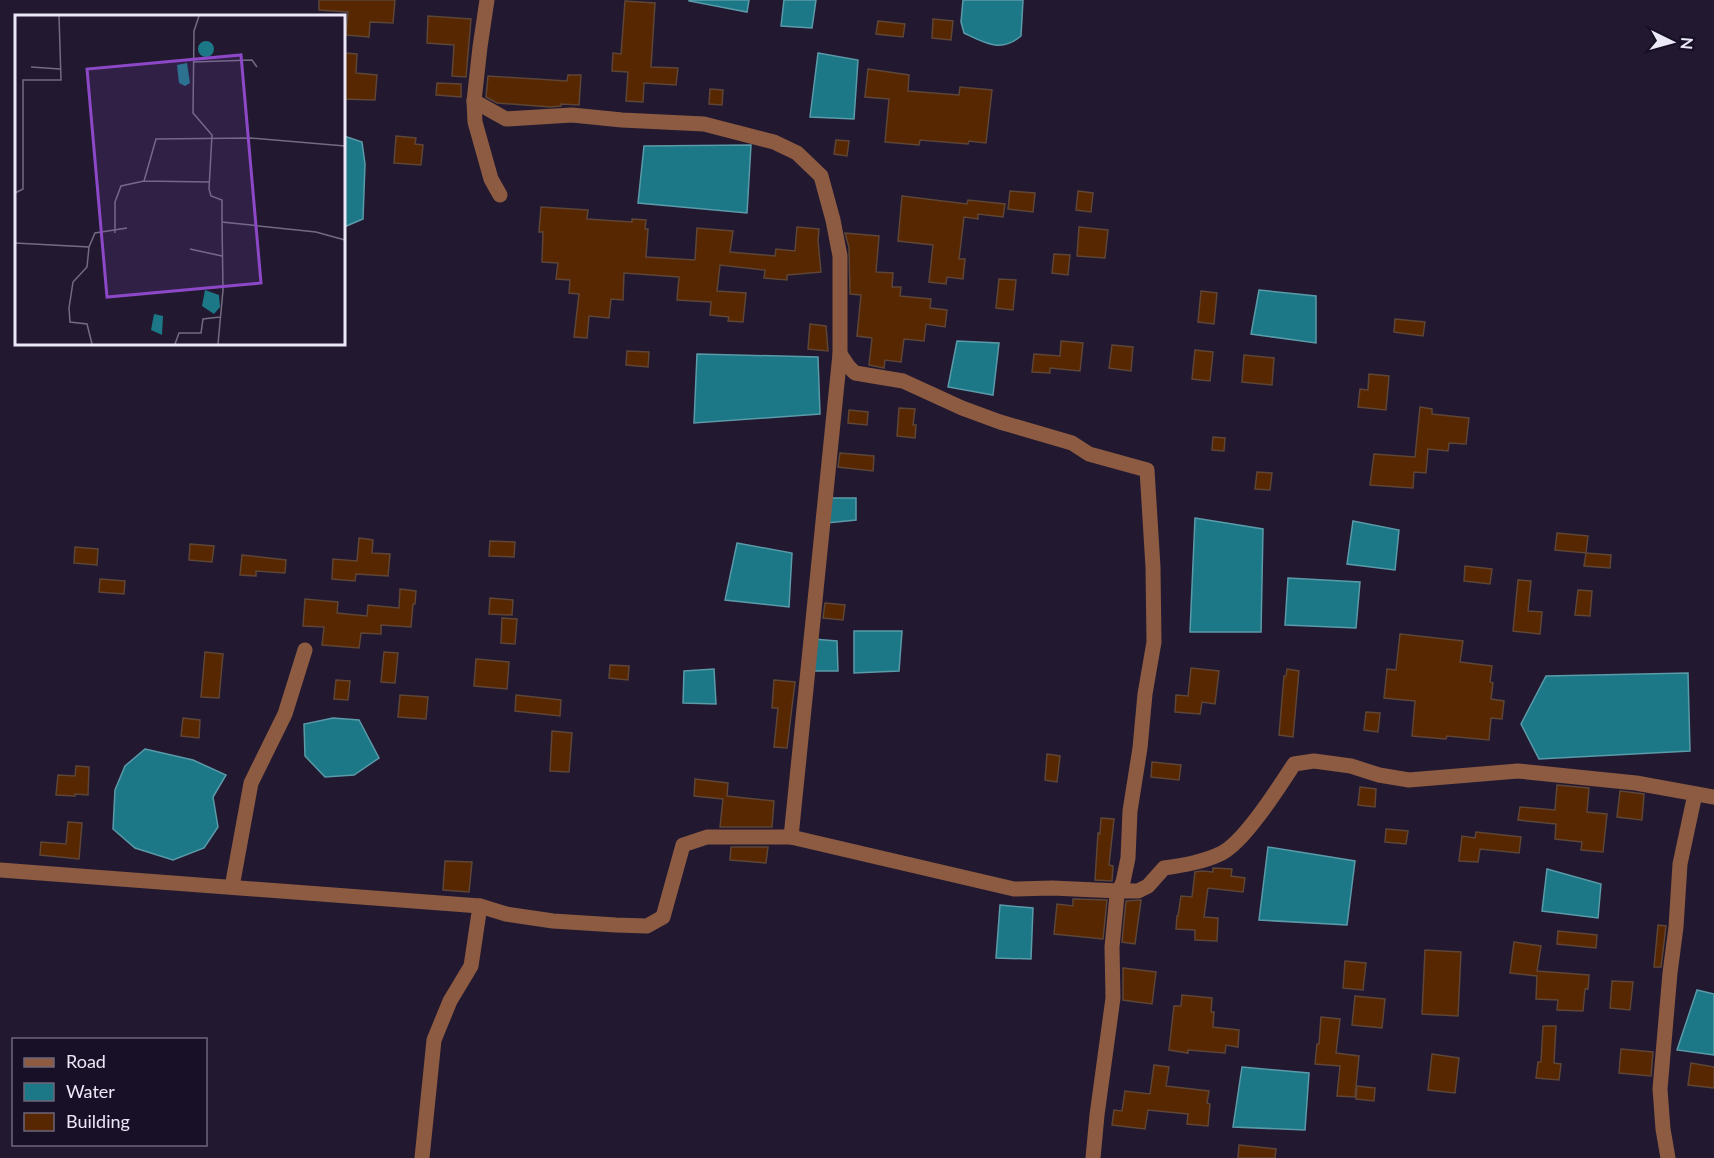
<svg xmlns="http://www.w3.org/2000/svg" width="1714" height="1158" font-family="Lato,sans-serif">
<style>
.water{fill:#1c7887;stroke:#5a9aa9;stroke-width:1.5}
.building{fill:#562700;stroke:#5e4535;stroke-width:1.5}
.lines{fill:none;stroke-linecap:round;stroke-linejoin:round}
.minor{stroke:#8c5b42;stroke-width:15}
.inset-road{fill:none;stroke:#736c80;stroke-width:1.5}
.view{fill:#8c48c7;fill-opacity:0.15;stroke:#8c48c7;stroke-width:3}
.inset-edge{fill:none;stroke:#ece8f7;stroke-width:3}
</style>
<rect width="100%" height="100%" fill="#221930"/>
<g class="water">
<path d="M689 0H749L747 12 689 1Z"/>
<path d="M784 0H816L812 28 781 26Z"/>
<path d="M963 0H1023L1021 36C1001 53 985 43 964 33L961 22Z"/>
<path d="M818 53 858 60 854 119 810 117Z"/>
<path d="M344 136 362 142 365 164 363 219 344 227Z"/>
<path d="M751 145 747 213 638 203 644 146Z"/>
<path d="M1259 290 1316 296V343L1251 334Z"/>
<path d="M957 341 999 343 993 395 948 387Z"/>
<path d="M697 354 818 357 820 414 694 423Z"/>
<path d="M829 498H856V520L827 523Z"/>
<path d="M1195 518 1263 529 1261 632H1190Z"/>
<path d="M1353 521 1399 530 1395 570 1347 564Z"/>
<path d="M737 543 792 553 789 607 725 600Z"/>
<path d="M1288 578 1360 582 1356 628 1285 625Z"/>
<path d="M854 631H902L899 671 854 673Z"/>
<path d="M813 639 837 641 838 671H812Z"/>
<path d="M714 669 716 704 683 703 684 671Z"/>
<path d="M1688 673 1690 751 1539 759 1521 724 1546 676Z"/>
<path d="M333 718 359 720 379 758 354 775 325 777 305 756 304 724Z"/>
<path d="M145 749 193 760 226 775 213 797 218 827 204 848 173 860 135 848 113 829 115 790 125 766Z"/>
<path d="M1268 847 1355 861 1347 925 1259 920Z"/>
<path d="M1547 869 1601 884 1598 918 1542 911Z"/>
<path d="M1000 905 1033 908 1031 959 996 958Z"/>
<path d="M1697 990 1714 994V1055L1677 1050Z"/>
<path d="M1242 1067 1309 1073 1305 1130 1233 1127Z"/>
</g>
<g class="building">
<path d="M319 0H395L393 23 370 22 369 37 346 35 348 12 319 10Z"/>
<path d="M625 1 655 3 651 67 678 68 676 85 644 83 643 102 626 101 628 72 612 71 613 53 621 54Z"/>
<path d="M428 16 471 19 466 77 452 76 454 45 427 43Z"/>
<path d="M933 19 953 21 951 40 932 38Z"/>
<path d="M878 21 905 24 903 37 876 34Z"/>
<path d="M344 53 357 54 356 73 377 75 375 100 344 99Z"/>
<path d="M868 69 909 75 908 91 959 95 960 87 992 90 986 143 969 141 968 144 920 140 919 145 885 142 889 99 865 97Z"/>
<path d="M568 75H581L579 105 561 104V106L550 107 497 103 486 97 488 76 567 81Z"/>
<path d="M437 83 461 84V97L436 95Z"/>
<path d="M710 89 723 90 722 105 709 104Z"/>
<path d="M396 136 416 138 415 144 423 145 421 165 394 163Z"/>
<path d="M836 140 849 141 847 156 834 154Z"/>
<path d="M1010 191 1035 193 1033 212 1008 209Z"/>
<path d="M1078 191 1093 193 1091 212 1076 210Z"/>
<path d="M902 196 967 204 968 200 1005 204 1003 217 978 214V219L964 217 959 259H965L963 279 947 277 946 284 929 282 933 245 898 241Z"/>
<path d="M541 207 588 210 587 219 632 222V219L646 220 645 229H648L646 257 695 260 697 228 733 231 730 252 775 256 776 249 795 251 797 227 819 229 818 241 821 272 787 275V280L764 278 765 270 720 265 717 291 746 293 743 322 728 321 729 317 710 315 711 302 677 300 679 277 624 273 623 300 611 299 609 318 589 316 587 338 574 337 579 294 569 293 570 280 556 279 558 263 542 262 543 232H539Z"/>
<path d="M1079 227 1108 230 1105 258 1077 256Z"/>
<path d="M845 233 879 236 876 272 893 273 892 287H901L900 296 931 299 930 308 947 310 945 327 926 324 924 341 904 339 901 362 885 360 884 368 869 365 872 338 857 336 861 295 850 294 849 247Z"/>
<path d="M1054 254 1070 255 1068 275 1052 273Z"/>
<path d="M999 279 1016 280 1013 310 996 308Z"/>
<path d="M1201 291 1217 293 1214 324 1198 322Z"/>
<path d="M1395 319 1425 322 1423 336 1394 332Z"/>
<path d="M810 324 826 326 828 351 808 349Z"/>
<path d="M1061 341 1083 343 1080 371 1050 368V373L1032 372 1034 354 1060 356Z"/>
<path d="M1112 345 1133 347 1131 371 1109 368Z"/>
<path d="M1195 350 1213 352 1210 381 1192 379Z"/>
<path d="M627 351 649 352 648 367 626 365Z"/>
<path d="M1244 355 1274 358 1272 385 1242 382Z"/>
<path d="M1369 374 1389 376 1386 410 1358 407 1360 389 1368 390Z"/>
<path d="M1420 407 1432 409V414L1469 418 1466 444 1449 443 1448 451 1428 449 1426 473 1414 472 1413 488 1370 485 1374 454 1415 457Z"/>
<path d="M899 408 915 409 913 425H916L915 438 897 436Z"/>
<path d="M849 410 868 412 867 425 848 423Z"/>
<path d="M1213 437 1225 438 1224 451 1212 450Z"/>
<path d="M840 453 874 456 873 471 838 467Z"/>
<path d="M1257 472 1272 473 1270 490 1255 489Z"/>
<path d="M1557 533 1588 536 1586 553 1555 550Z"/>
<path d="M359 538 373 540 372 553 390 554 388 576 356 574 355 581 332 579 333 559 357 561Z"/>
<path d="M490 541 515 542 514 557 489 556Z"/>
<path d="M190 544 214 546 212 562 189 560Z"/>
<path d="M75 547 98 549 97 565 74 563Z"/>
<path d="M1586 553 1611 555 1610 568 1584 566Z"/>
<path d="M242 555 286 560 285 573 256 571V576L240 575Z"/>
<path d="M1465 566 1492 569 1490 584 1464 581Z"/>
<path d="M100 579 125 581 124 594 99 592Z"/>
<path d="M1518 580 1531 581 1528 611 1542 612 1540 634 1513 631Z"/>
<path d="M400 589 416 591 415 604H413L411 627 381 625V634L361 633 359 648 322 645 324 627 303 626 305 599 338 602 337 613 367 616 368 605 399 608Z"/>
<path d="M1578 590 1592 591 1590 616 1575 615Z"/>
<path d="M490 598 513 600 512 615 489 614Z"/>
<path d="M825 603 845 605 843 620 823 618Z"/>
<path d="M502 618 517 619 515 644 501 643Z"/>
<path d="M1400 634 1463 641 1460 662 1492 666 1490 682 1493 683 1491 699 1504 701 1502 719 1491 718 1489 740 1447 736 1446 739 1412 736 1415 701 1384 698 1387 669 1396 670Z"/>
<path d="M205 652 223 654 219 698 201 697Z"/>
<path d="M384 652 398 653 395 683 381 682Z"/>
<path d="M476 659 509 662 507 689 474 686Z"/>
<path d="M610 665 629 666 628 680 609 678Z"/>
<path d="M1191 668 1219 671 1215 704 1202 702 1200 714 1175 712 1176 695 1188 696Z"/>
<path d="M1287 669 1299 671 1293 737 1279 735 1284 676H1286Z"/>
<path d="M336 680 350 681 348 700 334 699Z"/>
<path d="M774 680 795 682 787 748 774 747 778 708H772Z"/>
<path d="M400 695 428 697 426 719 398 717Z"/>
<path d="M516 695 561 700 560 716 515 711Z"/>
<path d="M1366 712 1380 713 1378 732 1364 730Z"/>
<path d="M183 718 200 720 199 738 181 736Z"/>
<path d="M552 731 572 733 569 772 550 771Z"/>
<path d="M1047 754 1060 756 1057 782 1045 780Z"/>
<path d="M1152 762 1181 765 1179 780 1151 777Z"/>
<path d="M76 766 89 767 88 795 75 794V796L56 795 58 775 75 776Z"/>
<path d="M695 779 728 783 727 796 774 801 772 827H720L723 799 694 796Z"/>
<path d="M1557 785 1589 788 1587 812 1607 814 1603 852 1581 850 1582 842 1555 839 1556 824 1518 820 1520 807 1555 810Z"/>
<path d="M1360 787 1376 789 1375 807 1358 805Z"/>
<path d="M1620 791 1644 794 1642 820 1617 817Z"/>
<path d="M1101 818 1114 819 1109 865 1113 866 1112 881 1095 880 1098 833 1100 834Z"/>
<path d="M68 822 82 823 79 859 40 855 41 842 66 844Z"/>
<path d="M1386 829 1408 831 1406 844 1385 842Z"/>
<path d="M1476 832 1521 837 1519 853 1480 849 1478 862 1459 861 1462 836 1475 838Z"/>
<path d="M731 847H768L766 863 730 860Z"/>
<path d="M445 861 472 862 469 892 443 890Z"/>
<path d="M1213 868 1232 869 1231 876 1245 878 1243 892 1208 888 1204 917 1218 918 1217 941 1195 940V930L1176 929 1177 916H1178L1181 896 1192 897 1195 872 1202 871 1213 872Z"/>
<path d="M1073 899 1107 900 1103 939 1054 934 1057 904 1073 906Z"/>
<path d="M1141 900 1135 944 1122 942 1126 901Z"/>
<path d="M1658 925 1666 926 1661 967H1654Z"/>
<path d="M1558 931 1597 935 1596 948 1557 944Z"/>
<path d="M1514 942 1541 946 1537 971 1589 975 1588 989H1585L1583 1011 1557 1010 1558 1000 1536 999 1537 976 1510 973Z"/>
<path d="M1425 950 1461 952 1458 1016 1422 1014Z"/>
<path d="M1345 961 1366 963 1363 990 1343 988Z"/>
<path d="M1123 968 1156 972 1152 1004 1123 1000Z"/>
<path d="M1612 981 1633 982 1630 1010 1610 1008Z"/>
<path d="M1182 995 1212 998 1211 1012H1214L1213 1027 1239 1030 1238 1047 1226 1045 1225 1053 1188 1050V1053L1169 1050 1174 1006H1181Z"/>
<path d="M1355 996 1385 999 1382 1028 1352 1025Z"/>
<path d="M1321 1017 1340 1019 1336 1053 1359 1056 1355 1097 1337 1096 1340 1066 1315 1064 1317 1044H1319Z"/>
<path d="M1543 1026H1556L1554 1063 1561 1064 1559 1080 1536 1078 1538 1062H1541Z"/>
<path d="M1621 1049 1653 1052 1651 1076 1619 1073Z"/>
<path d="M1432 1054 1459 1058 1455 1093 1428 1090Z"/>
<path d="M1691 1063 1714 1067V1088L1688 1085Z"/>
<path d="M1154 1065 1169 1067 1166 1086 1209 1091 1207 1103 1210 1104 1208 1126 1187 1124 1188 1114 1148 1110 1145 1129 1112 1125 1114 1110 1122 1111 1125 1091 1150 1094Z"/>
<path d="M1357 1086 1375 1088 1374 1101 1356 1099Z"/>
<path d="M1239 1145 1276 1149 1275 1158H1238Z"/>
</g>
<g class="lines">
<g class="minor">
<path d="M487 0 480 47 474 101 475 122 491 179 500 195"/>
<path d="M474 101 506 119 572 115 622 120 704 124 774 142 797 153 821 176 833 220 840 256V354L791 837"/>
<path d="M840 354 848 366 855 373 903 381 962 408 1000 422 1072 443 1089 454 1147 470 1153 567 1154 642 1145 694 1140 748 1130 811 1128 858 1123 882 1117 895 1112 947 1113 998 1097 1115 1093 1158"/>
<path d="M0 870 480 906"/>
<path d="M232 887 251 783 285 714 305 650"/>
<path d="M422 1158 434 1040 450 1001 471 966 480 906 506 914 553 921 616 925 647 926 663 917 683 845 707 837H791L1014 889 1052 888 1119 891H1138L1148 886 1164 868C1184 865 1204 862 1222 853 1245 841 1279 787 1294 764L1314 761 1351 766 1379 775 1409 780 1518 771 1636 783 1714 797"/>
<path d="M1668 1158 1663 1129 1660 1089 1670 973 1676 927 1680 864 1695 794"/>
</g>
</g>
<g transform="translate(15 15)">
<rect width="330" height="330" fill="#221930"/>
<path d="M183 34a8 8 0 1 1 16 0a8 8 0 1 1-16 0ZM172 48 175 68 170 71 164 68 162 50ZM190 275 204 280 205 292 199 299 187 291ZM139 299 148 301 147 320 136 315Z" fill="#1c7887"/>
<path class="inset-road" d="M184 1 179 16 178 98 197 120 194 174 196 181 207 185V207L301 217 330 225M178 47 237 45 242 52M16 52 45 54M129 166 141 124 235 123 330 131M0 178 8 174V65H46L44 1M100 218V187L106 171 129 166 194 167M0 228 74 232 72 252 58 267 54 293 55 307 72 309 77 329M74 232 80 218 112 213M175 234 207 241M160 329 164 318H186L188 304 205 302M203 329 208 275 207 207"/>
<path class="view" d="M226 40 246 268 92 282 72 54Z"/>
<rect width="330" height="330" class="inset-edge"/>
</g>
<rect x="12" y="1038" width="195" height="108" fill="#181026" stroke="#6d667a" stroke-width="1.5"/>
<rect x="24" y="1058" width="30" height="9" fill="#8c5b42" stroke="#6d667a" stroke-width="1.5"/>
<text x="66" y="1068" font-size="18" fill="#ece8f7">Road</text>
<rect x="24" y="1083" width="30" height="18" fill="#1c7887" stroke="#6d667a" stroke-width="1.5"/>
<text x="66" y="1098" font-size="18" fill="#ece8f7">Water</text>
<rect x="24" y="1113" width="30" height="18" fill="#562700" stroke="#6d667a" stroke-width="1.5"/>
<text x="66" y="1128" font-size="18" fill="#ece8f7">Building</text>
<g transform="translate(1672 42) rotate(95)" stroke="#181026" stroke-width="4.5" paint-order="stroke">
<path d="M0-4.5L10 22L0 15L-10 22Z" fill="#ece8f7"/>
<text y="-9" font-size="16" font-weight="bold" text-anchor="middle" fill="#ece8f7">N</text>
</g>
</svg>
